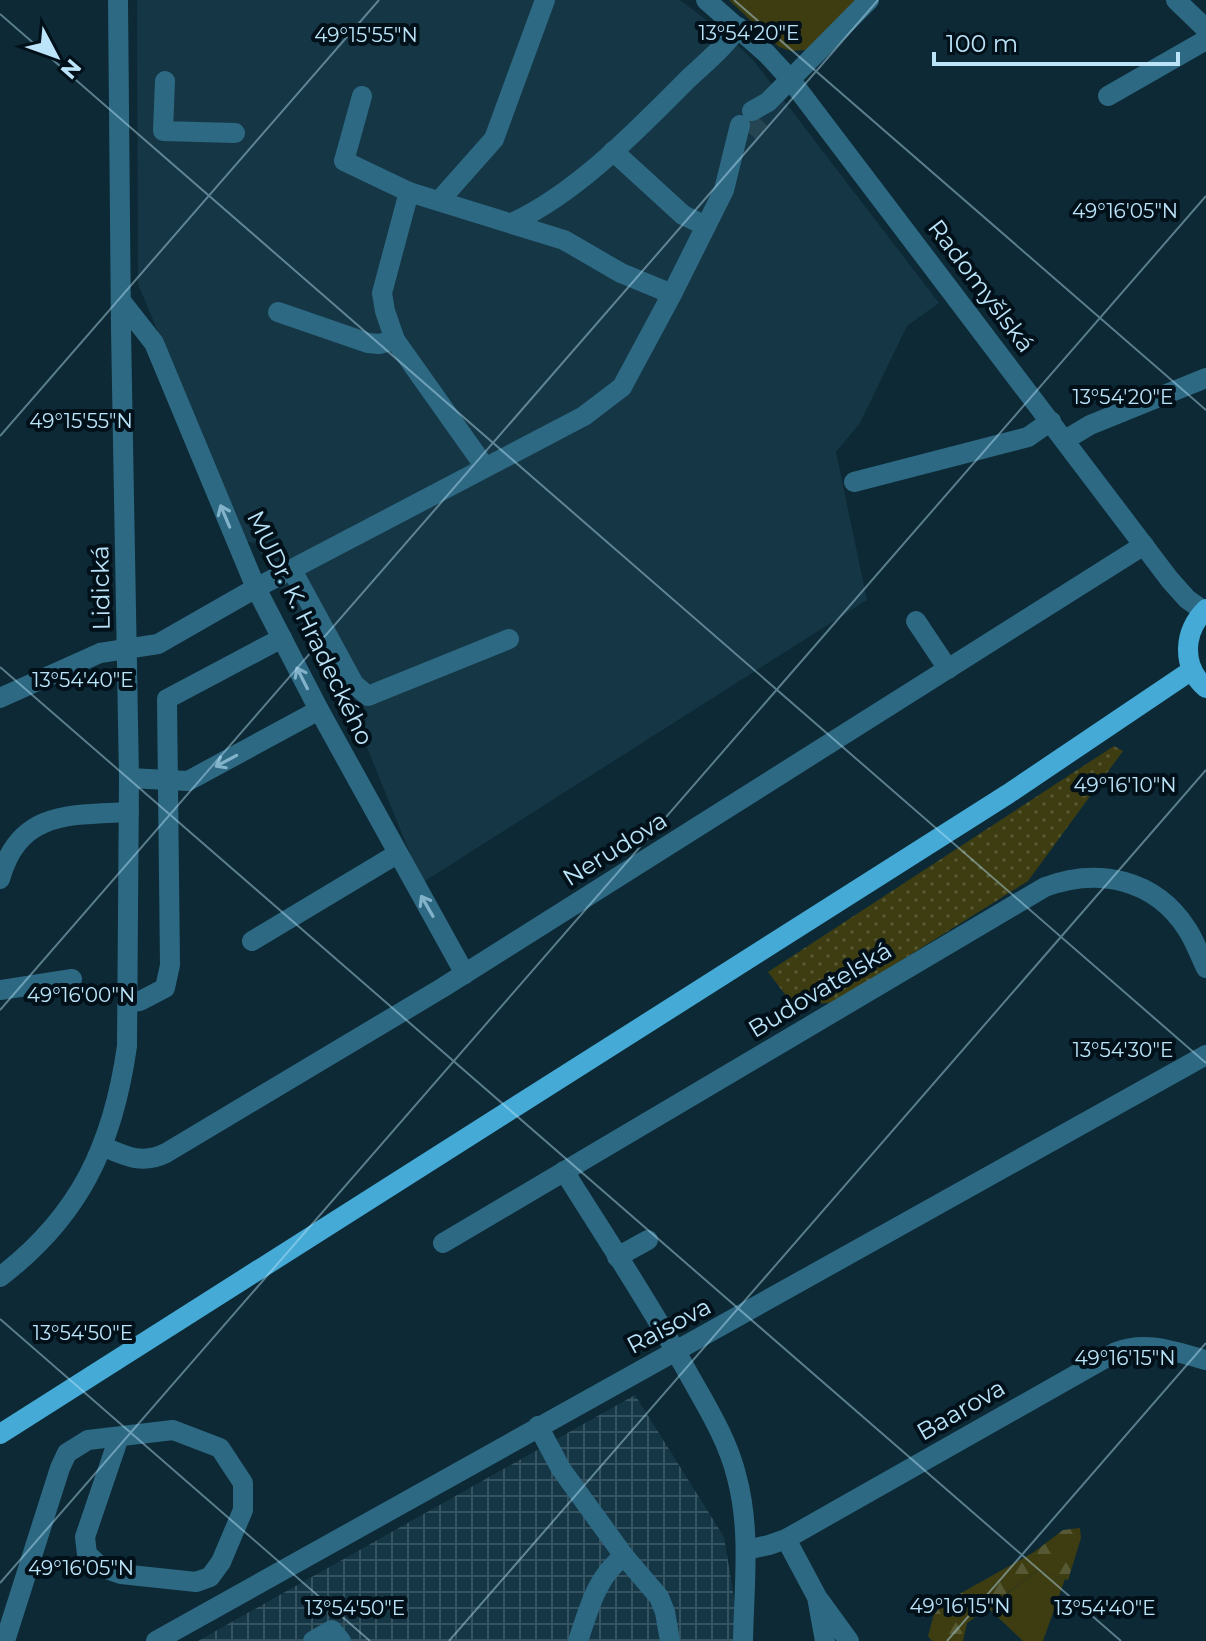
<svg xmlns="http://www.w3.org/2000/svg" width="1206" height="1641" font-family="Montserrat,sans-serif">
<style>
.built{fill:#153645}
.industrial{fill:url(#industrial-grid)}
.grass{fill:url(#grass-dots)}
.forest{fill:url(#forest-firs)}
.green{fill:#3d3d11}
.lines{fill:none;stroke-linecap:round;stroke-linejoin:round}
.minor-tunnel{stroke:#264552;stroke-width:20;stroke-dasharray:20 10;stroke-linecap:butt}
.minor{stroke:#2e6983;stroke-width:20}
.major{stroke:#45aad5;stroke-width:20}
.oneway{stroke:#83b3ca}
.ticks{fill:none;stroke:#bbe4f9;stroke-width:2;stroke-opacity:0.45}
.labels{text-anchor:middle;stroke-width:8;stroke-linejoin:round;paint-order:stroke}
.street-label{font-size:24px;fill:#bbe4f9;stroke:#011019}
.ticks-label{font-size:20px;text-anchor:middle;fill:#bbe4f9;stroke:#011019;stroke-width:8;stroke-linejoin:round;paint-order:stroke}
</style>
<defs>
<pattern id="industrial-grid" width="8" height="8" patternUnits="userSpaceOnUse" patternTransform="scale(2)"><rect width="8" height="8" fill="#153645"/><path d="M0 4h8M4 0v8" fill="none" stroke="#355361"/></pattern>
<pattern id="grass-dots" width="8" height="8" patternUnits="userSpaceOnUse" patternTransform="scale(2)"><rect width="8" height="8" fill="#3d3d11"/><path d="M2 2h.1M6 6h.1" fill="none" stroke="#575934" stroke-width="1.8" stroke-linecap="round"/></pattern>
<pattern id="forest-firs" width="22" height="20" patternUnits="userSpaceOnUse" patternTransform="scale(2)"><rect width="22" height="20" fill="#3d3d11"/><path d="M5 1l3.5 6h-7zM16 11l3.5 6h-7z" fill="#575934"/></pattern>
</defs>
<rect width="100%" height="100%" fill="#0c2935"/>
<path class="built" d="M137 0H680L730 38 753 60 939 303 907 326 860 423 836 452 867 600 422 883 355 718 255 543 245 541 138 284Z"/>
<path class="industrial" d="M635 1395 724 1537 737 1616 734 1641H198Z"/>
<path class="grass" d="M1114 746 1123 751 1028 881 835 1002 794 1006 768 972Z"/>
<path class="forest" d="M1080 1528 1081 1538 1068 1580 1037 1571 967 1623 963 1641H932L928 1636 934 1614 947 1601 1034 1552 1063 1530Z"/>
<g class="green">
<path d="M729 0H856L806 50 791 51 779 47Z"/>
<path d="M1037 1571 1065 1579 1043 1641H1023L988 1608Z"/>
</g>
<g class="lines">
<path class="minor-tunnel" d="M748 132 760 119"/>
<g class="minor">
<path d="M706 0 767 54 790 79 1170 580 1187 599 1204 611"/>
<path d="M1176 0 1206 29"/>
<path d="M165 81 163 131 235 133"/>
<path d="M362 96 344 161 409 192 564 240 621 273 672 294"/>
<path d="M1108 96 1206 40"/>
<path d="M752 111 768 102 869 0"/>
<path d="M613 151 683 215 706 226"/>
<path d="M409 192 382 293 385 311 395 340 485 467"/>
<path d="M439 201 494 139 545 0"/>
<path d="M512 223C578 192 636 131 687 80 705 63 725 47 738 27"/>
<path d="M121 301 154 343 256 588 319 710 465 974"/>
<path d="M278 312 368 343 379 344 395 340"/>
<path d="M1065 440 1090 425 1206 378"/>
<path d="M854 482 1028 437 1051 421"/>
<path d="M292 570 354 684 368 696 509 639"/>
<path d="M916 621 948 669"/>
<path d="M0 698 100 653 158 644 256 588 584 416 622 387 672 294 724 190 740 125"/>
<path d="M129 778 188 781 319 710"/>
<path d="M0 879C19 811 68 815 129 812"/>
<path d="M252 941 397 854"/>
<path d="M0 990 72 979"/>
<path d="M129 1003 140 1001 165 988 170 965 167 699 282 638"/>
<path d="M102 1146C125 1156 142 1165 166 1153L442 988 1144 545"/>
<path d="M564 1171C606 1238 650 1304 688 1373 707 1407 728 1440 737 1478 751 1531 744 1587 743 1641"/>
<path d="M443 1243 1045 887C1098 867 1155 879 1187 929 1195 941 1200 956 1206 968"/>
<path d="M617 1257 648 1240"/>
<path d="M0 1277C80 1216 113 1145 127 1046L129 778 121 329 118 0"/>
<path d="M538 1426 561 1469 624 1556 659 1597 665 1612 670 1641"/>
<path d="M786 1539 817 1597 825 1641"/>
<path d="M746 1550 769 1545 786 1539 1116 1352C1147 1340 1175 1352 1206 1360"/>
<path d="M820 1601 849 1641"/>
<path d="M5 1641 60 1468 67 1453 88 1440 173 1430 220 1448 243 1483V1510L221 1562 210 1577 196 1582 121 1574 101 1567 87 1554 85 1537 119 1437"/>
<path d="M156 1641 1206 1055"/>
<path d="M313 1641 332 1630 341 1641"/>
<path d="M578 1641C589 1609 596 1577 624 1556"/>
</g>
<g class="major">
<path d="M1206 609C1183 632 1181 666 1206 688"/>
<path d="M0 1434 1008 794 1192 670"/>
</g>
</g>
<defs><path id="oneway-shaft" d="M-6 0H5M1.5-3L5.5 0L1.5 3" fill="none" stroke-width="1.6" stroke-linecap="round" stroke-linejoin="round" transform="scale(2)"/></defs>
<g class="oneway">
<use href="#oneway-shaft" transform="translate(225 516) rotate(-113)"/>
<use href="#oneway-shaft" transform="translate(302 678) rotate(-117)"/>
<use href="#oneway-shaft" transform="translate(226 761) rotate(152)"/>
<use href="#oneway-shaft" transform="translate(427 906) rotate(-120)"/>
</g>
<path class="ticks" d="M734 0 1206 410M0 14 1206 1063M0 436 379 0M0 667 1121 1641M0 1010 878 0M0 1319 370 1641M0 1583 1206 196M449 1641 1206 770M947 1641 1206 1343"/>
<g class="labels">
<g class="street-label">
<text transform="translate(981 286) rotate(53)" y="8">Radomyšlská</text>
<text transform="translate(101 588) rotate(-91)" y="8">Lidická</text>
<text transform="translate(310 628) rotate(64)" y="8">MUDr. K. Hradeckého</text>
<text transform="translate(615 849) rotate(-32)" y="8">Nerudova</text>
<text transform="translate(820 990) rotate(-31)" y="8">Budovatelská</text>
<text transform="translate(669 1326) rotate(-28)" y="8">Raisova</text>
<text transform="translate(961 1410) rotate(-30)" y="8">Baarova</text>
</g>
</g>
<g class="ticks-label">
<text x="749" y="40">13°54'20"E</text>
<text x="366" y="42">49°15'55"N</text>
<text x="1125" y="218">49°16'05"N</text>
<text x="1123" y="404">13°54'20"E</text>
<text x="81" y="428">49°15'55"N</text>
<text x="83" y="687">13°54'40"E</text>
<text x="1125" y="792">49°16'10"N</text>
<text x="81" y="1002">49°16'00"N</text>
<text x="1123" y="1057">13°54'30"E</text>
<text x="83" y="1340">13°54'50"E</text>
<text x="1125" y="1365">49°16'15"N</text>
<text x="81" y="1575">49°16'05"N</text>
<text x="960" y="1613">49°16'15"N</text>
<text x="355" y="1615">13°54'50"E</text>
<text x="1105" y="1615">13°54'40"E</text>
</g>
<g transform="translate(56 56) rotate(131)" stroke="#011019" stroke-width="6" paint-order="stroke">
<path d="M0-6L14 30L0 20L-14 30Z" fill="#bbe4f9"/>
<text y="-12" font-size="22" font-weight="bold" text-anchor="middle" fill="#bbe4f9">N</text>
</g>
<path d="M934 52v12h244v-12" fill="none" stroke="#bbe4f9" stroke-width="4"/>
<text x="946" y="52" font-size="24" fill="#bbe4f9" stroke="#011019" stroke-width="6" paint-order="stroke">100 m</text>
</svg>
